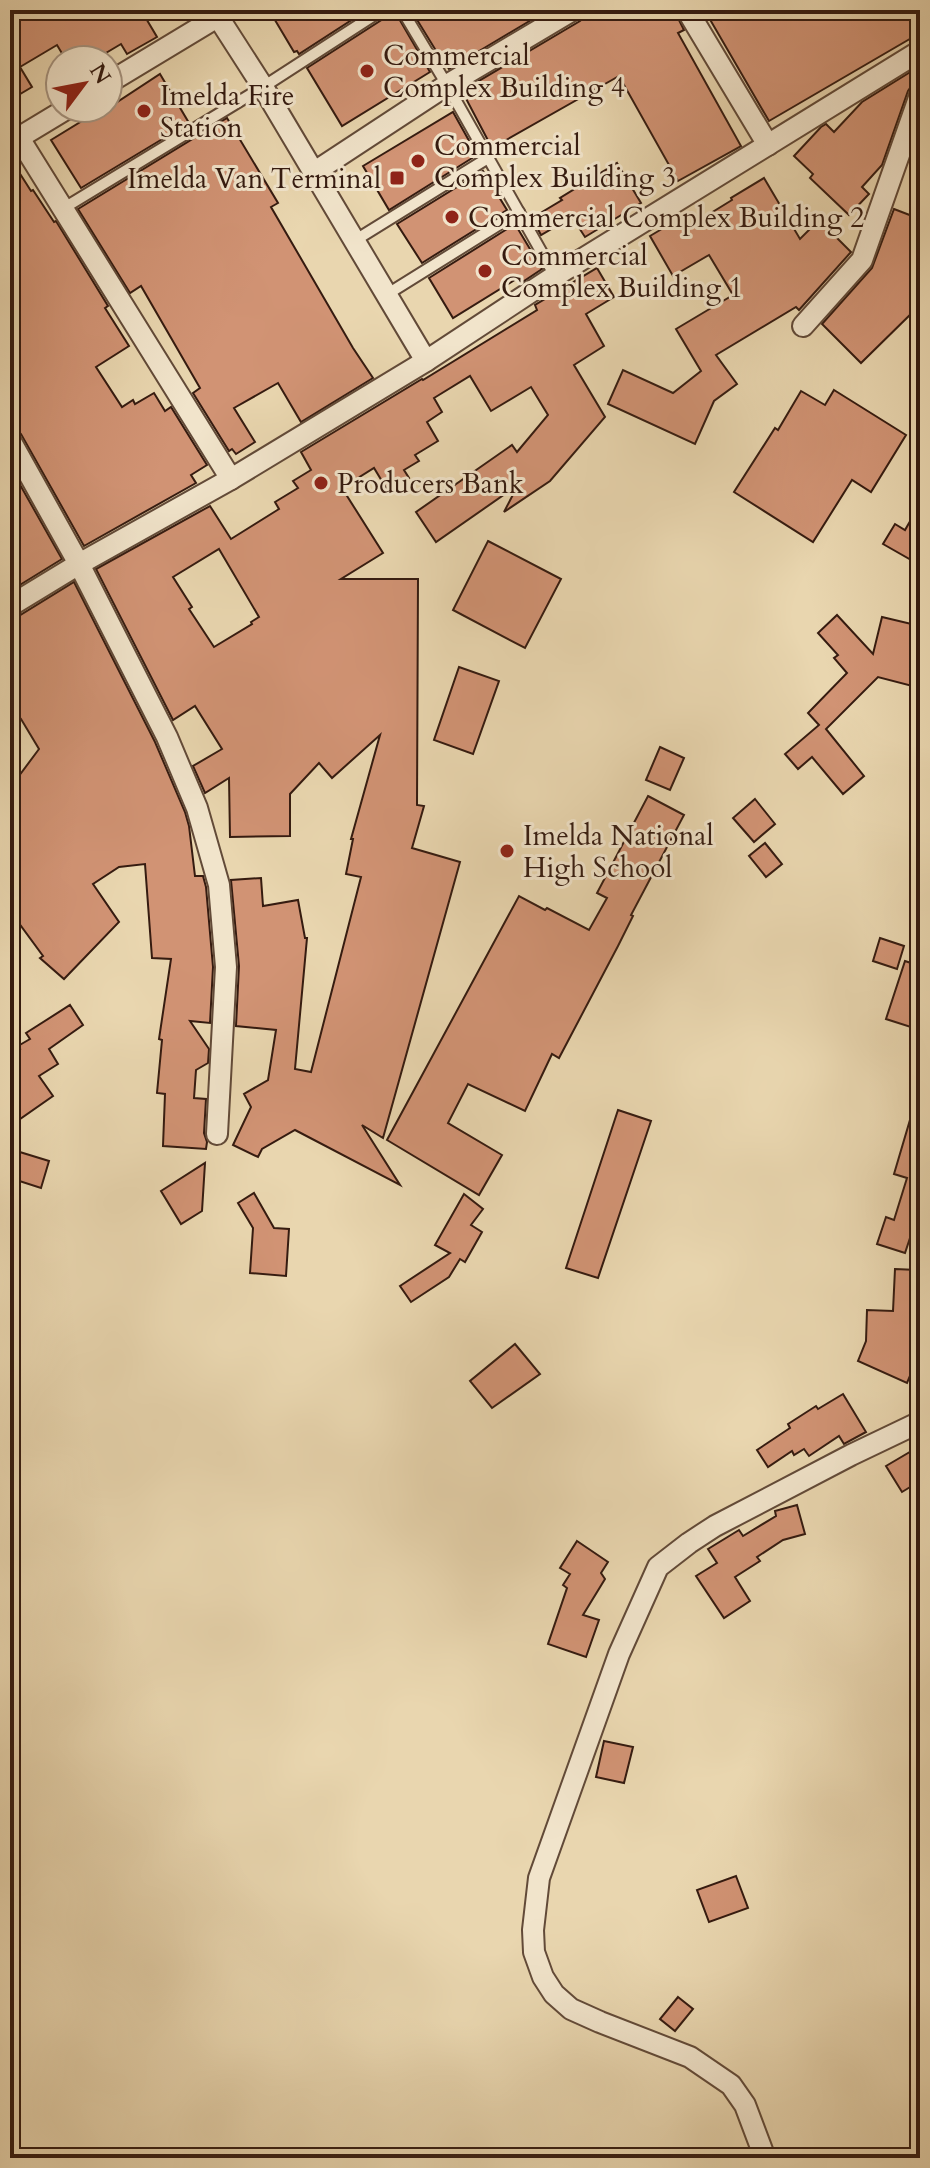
<svg xmlns="http://www.w3.org/2000/svg" width="930" height="2168" font-family="Cardo,serif">
<style>
.building{fill:#d19374;stroke:#351b10;stroke-width:2;fill-rule:evenodd}
.lines{fill:none;stroke-linecap:round;stroke-linejoin:round}
.lane-casing{stroke:#624a38;stroke-width:14}
.street-casing{stroke:#624a38;stroke-width:24}
.lane{stroke:#f1e4cb;stroke-width:10}
.street{stroke:#f1e4cb;stroke-width:20}
.poi-dot{fill:#8f2418;stroke:#f1e4cb;stroke-width:3}
.labels{text-anchor:middle;stroke-width:6;stroke-linejoin:round;paint-order:stroke}
.poi-label{font-size:28px;fill:#351b10;stroke:#f1e4cb;text-anchor:start}
</style>
<rect width="100%" height="100%" fill="#e9d6af"/>
<filter id="stains"><feTurbulence type="fractalNoise" baseFrequency=".0025" numOctaves="4"/><feColorMatrix values="0 0 0 0 .2 0 0 0 0 .09 0 0 0 0 .02 0 0 0 .5 -.17"/></filter>
<radialGradient id="worn" r=".72"><stop offset=".6" stop-color="#630" stop-opacity="0"/><stop offset="1" stop-color="#630" stop-opacity=".3"/></radialGradient>
<g class="building">
<path d="M10 10H141L157 37 127 54 121 44 94 60H66L57 45 20 67 32 87 10 100Z"/>
<path d="M269 10H367L299 54 297 51 294 52Z"/>
<path d="M390 10H394L430 72 342 126 307 68 386 17Z"/>
<path d="M411 10H548L449 69 447 66 446 67Z"/>
<path d="M586 10H674L684 30 678 33 741 146 678 181 619 76 492 148 462 91 580 21 584 17Z"/>
<path d="M702 10H920V33L769 121 708 16 706 17Z"/>
<path d="M920 66V82L912 85 908 91 882 165 862 187 869 194 849 215 810 178 813 174 794 156 821 127 826 124 834 132 862 102Z"/>
<path d="M160 74 189 123 81 188 51 140 100 110 108 108Z"/>
<path d="M453 112 477 155 389 210 363 166Z"/>
<path d="M227 118 278 203 271 207 353 348 373 378 301 422 278 383 234 408 255 442 236 454 232 449 229 451 193 393 200 388 141 286 130 293 78 209Z"/>
<path d="M10 158 31 191 33 190 54 222 56 221 108 306 105 308 129 346 96 367 122 407 133 400 135 404 154 393 165 411 171 407 207 465 191 475 196 483 84 546 21 434 16 429 10 427Z"/>
<path d="M617 163 641 203 585 237 572 217 541 235 532 218 562 200 560 198Z"/>
<path d="M483 171 507 210 422 263 397 224Z"/>
<path d="M764 178 800 239 819 220 851 252 799 310 796 307 716 355 737 384 714 401 695 444 608 404 623 370 673 393 701 371 676 329 733 295 709 255 673 276 650 236 682 217 688 227 732 200 731 198Z"/>
<path d="M894 209 920 219V305L861 363 822 324 872 268Z"/>
<path d="M515 224 542 269 521 283 518 278 453 318 429 278Z"/>
<path d="M597 268 614 297 586 314 604 346 574 365 605 417 550 481 504 512 518 485 436 542 416 512 512 445 517 452 548 415 531 387 491 411 470 376 434 398 442 412 427 422 438 441 415 455 419 461 404 470 409 478 388 491 374 468 342 488 383 553 341 579H418L417 805 424 806 412 848 460 862 383 1138 362 1125 400 1185 295 1130 262 1149 258 1157 233 1145 251 1107 244 1094 268 1080 276 1030 236 1026 239 966 231 880 261 878 263 906 298 900 305 938H307L295 1069 311 1072 361 877 346 874 353 839H351L380 735 332 778 319 763 290 794V836L230 837 229 778 205 793 193 766 222 749 195 706 173 720 96 569 210 506 231 539 279 509 275 502 298 488 293 481 311 470 301 452 422 379 423 380 537 310 535 305ZM219 549 259 617 251 622 252 624 214 647 189 609 192 607 173 577Z"/>
<path d="M834 390 906 435 871 492 852 480 813 542 734 492 775 428 778 430 801 391 825 405Z"/>
<path d="M10 467 62 559 10 591Z"/>
<path d="M920 504V565L883 544 895 524 905 530Z"/>
<path d="M488 541 561 579 525 648 453 610Z"/>
<path d="M74 582 155 742 185 812 189 826 195 876H203L206 887 213 967 210 1023 190 1021 209 1049 208 1063 196 1070 194 1098 206 1099 204 1133 207 1142 206 1149 163 1146 165 1094 157 1093 162 1040 159 1039 171 959 152 958 145 864 119 867 93 884 119 922 64 979 40 958 43 956 18 922 10 928V788L39 749 21 719 17 721 10 709V619L17 617Z"/>
<path d="M837 615 873 654 882 617 920 626V688L878 677 826 729 864 776 843 794 812 757 798 769 785 754 819 725 808 713 847 673 834 658 838 655 818 633Z"/>
<path d="M459 667 499 681 473 754 434 740Z"/>
<path d="M660 747 684 758 670 790 646 780Z"/>
<path d="M648 796 684 815 631 915 633 916 618 946 559 1058 552 1054 525 1111 468 1084 448 1123 502 1155 479 1195 387 1140 519 896 545 910 547 908 589 930 607 898 597 893Z"/>
<path d="M755 799 775 824 754 842 733 818Z"/>
<path d="M765 843 782 864 766 877 749 856Z"/>
<path d="M880 938 904 946 897 969 873 961Z"/>
<path d="M905 961 920 966V1030L886 1019Z"/>
<path d="M70 1005 83 1025 49 1049 58 1064 39 1076 53 1096 10 1126V1055L20 1049 18 1046 30 1039 26 1033Z"/>
<path d="M915 1103 920 1104V1222L916 1220 905 1253 877 1244 886 1217 894 1220 907 1178 894 1174Z"/>
<path d="M618 1110 651 1121 598 1278 566 1268Z"/>
<path d="M10 1149 49 1161 41 1188 10 1178Z"/>
<path d="M205 1163 202 1211 181 1224 161 1191Z"/>
<path d="M254 1193 274 1228 289 1229 286 1276 250 1273 253 1228 238 1203Z"/>
<path d="M464 1194 483 1209 471 1225 482 1232 465 1262 460 1259 449 1277 411 1302 400 1286 450 1253 435 1245Z"/>
<path d="M895 1269 917 1270 915 1319H920L918 1357 907 1383 858 1361 866 1341 867 1310 893 1311Z"/>
<path d="M515 1344 540 1374 492 1408 470 1381Z"/>
<path d="M843 1394 866 1432 844 1444 839 1436 809 1456 804 1449 794 1455 792 1451 768 1467 757 1450 790 1428 788 1424 816 1406 818 1409Z"/>
<path d="M920 1446V1481L902 1492 886 1466Z"/>
<path d="M797 1505 805 1534 783 1540 757 1557 760 1561 735 1577 750 1601 724 1618 696 1576 717 1563 708 1549 739 1530 743 1536 776 1516 775 1511Z"/>
<path d="M577 1541 608 1562 601 1573 605 1579 583 1615 599 1620 586 1657 548 1644 567 1588 563 1585 570 1574 560 1568Z"/>
<path d="M604 1741 633 1747 624 1783 596 1777Z"/>
<path d="M736 1876 748 1908 709 1922 697 1890Z"/>
<path d="M678 1997 693 2009 675 2031 660 2019Z"/>
</g>
<g class="lines">
<defs>
<g id="lane">
<path d="M402 10 447 85 555 276"/>
<path d="M64 208 263 87 382 10"/>
<path d="M354 241 488 158"/>
<path d="M386 295 519 212"/>
</g>
<g id="street">
<path d="M687 10 768 145"/>
<path d="M218 17 263 87 426 361"/>
<path d="M108 83 229 10"/>
<path d="M19 138 231 479"/>
<path d="M10 143 68 108"/>
<path d="M313 173 447 85 573 10"/>
<path d="M803 326 862 260 920 95"/>
<path d="M10 440 79 564 167 737 197 808 219 885 226 967 217 1134"/>
<path d="M10 606 79 564 231 479 426 361 555 276 920 51"/>
<path d="M765 2158 745 2105 731 2085 690 2057 600 2022 571 2009 554 1994 543 1977 534 1952 533 1930 539 1878 619 1654 658 1567 689 1543 715 1526 851 1455 920 1422"/>
</g>
</defs>
<use href="#lane" class="lane-casing"/>
<use href="#street" class="street-casing"/>
<use href="#lane" class="lane"/>
<use href="#street" class="street"/>
</g>
<g class="poi-dot">
<circle cx="367" cy="71" r="8"/>
<circle cx="144" cy="111" r="8"/>
<circle cx="418" cy="161" r="8"/>
<rect x="389" y="170" width="16" height="16" rx="4"/>
<circle cx="452" cy="217" r="8"/>
<circle cx="485" cy="271" r="8"/>
<circle cx="321" cy="483" r="8"/>
<circle cx="507" cy="851" r="8"/>
</g>
<g class="labels">
<g class="poi-label">
<text x="383" y="65">Commercial<tspan x="383" dy="32">Complex Building 4</tspan></text>
<text x="160" y="105">Imelda Fire<tspan x="160" dy="32">Station</tspan></text>
<text x="434" y="155">Commercial<tspan x="434" dy="32">Complex Building 3</tspan></text>
<text x="381" y="188" text-anchor="end">Imelda Van Terminal</text>
<text x="468" y="227">Commercial Complex Building 2</text>
<text x="501" y="265">Commercial<tspan x="501" dy="32">Complex Building 1</tspan></text>
<text x="337" y="493">Producers Bank</text>
<text x="523" y="845">Imelda National<tspan x="523" dy="32">High School</tspan></text>
</g>
</g>
<rect width="930" height="2168" fill="none" stroke="#e9d6af" stroke-width="40"/>
<rect x="12" y="12" width="906" height="2144" fill="none" stroke="#351b10" stroke-width="4"/>
<rect x="20" y="20" width="890" height="2128" fill="none" stroke="#351b10" stroke-width="2"/>
<g transform="translate(84 84) rotate(58)"><circle r="38" fill="#f1e4cb" stroke="#a69480" stroke-width="2"/>
<path d="M0-6L14 30L0 20L-14 30Z" fill="#8f2418"/>
<text y="-12" font-size="22" font-weight="bold" text-anchor="middle" fill="#351b10">N</text>
</g>
<rect width="100%" height="100%" filter="url(#stains)"/>
<rect width="100%" height="100%" fill="url(#worn)"/>
</svg>
